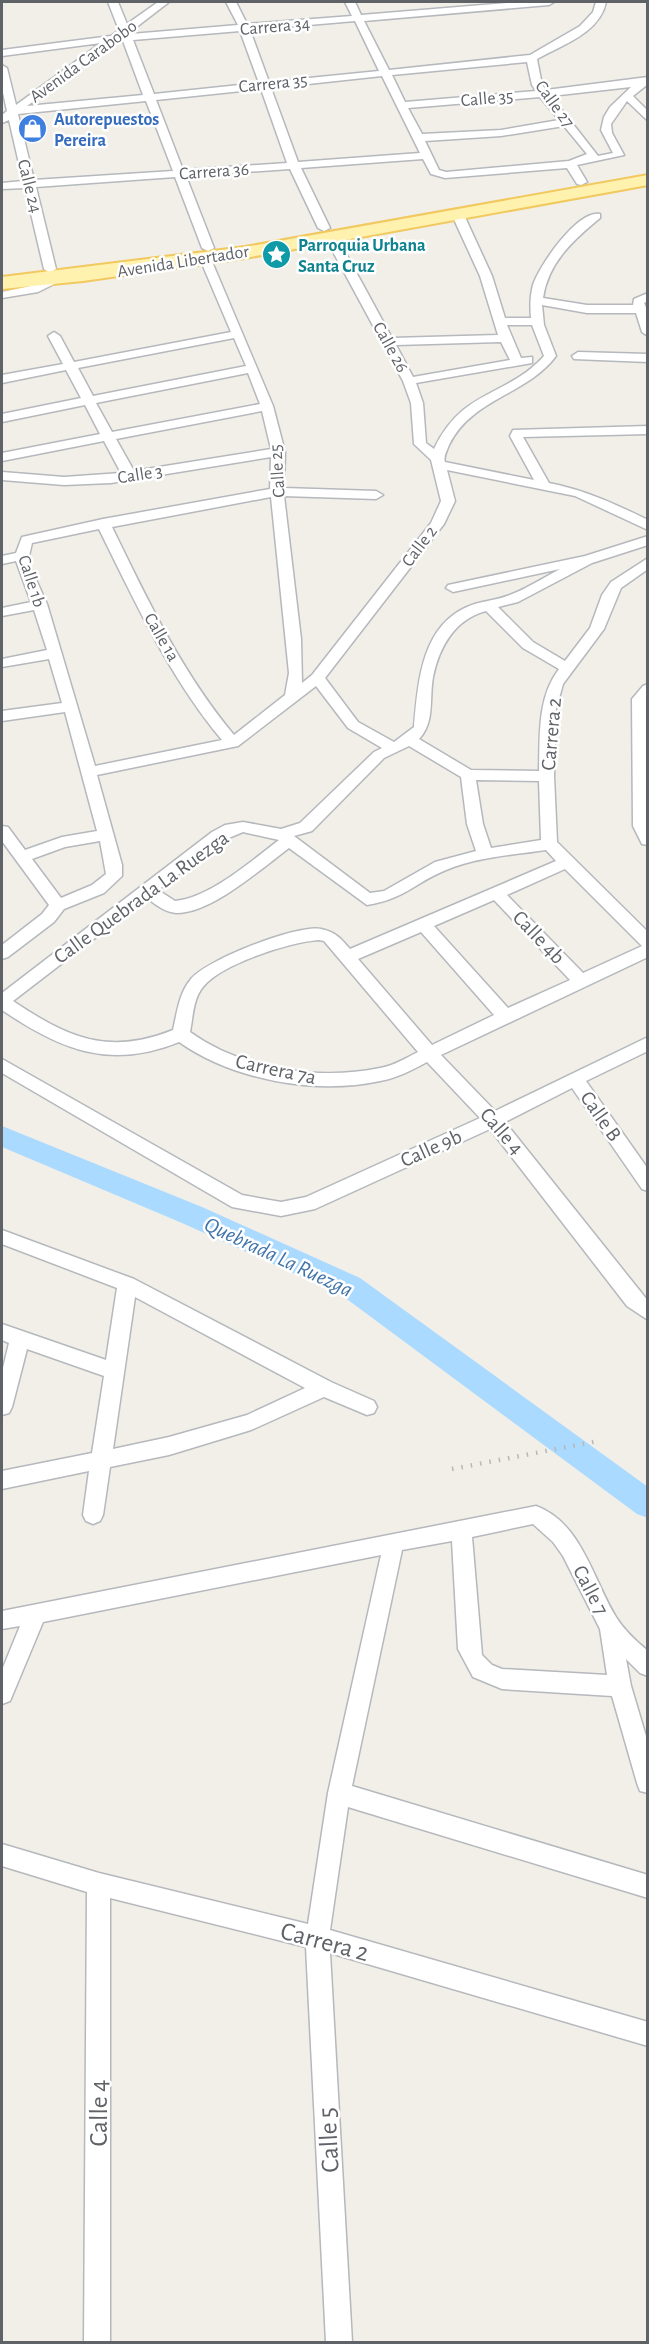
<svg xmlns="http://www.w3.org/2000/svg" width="649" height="2344" font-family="'Alegreya Sans',sans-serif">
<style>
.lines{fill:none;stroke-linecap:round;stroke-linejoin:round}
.river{fill:#aadaff;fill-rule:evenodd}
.minor-casing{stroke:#b5b8bc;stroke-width:3}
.primary-casing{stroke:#f2c960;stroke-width:4}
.minor{fill:#fff;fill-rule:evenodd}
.primary{fill:#fff2af;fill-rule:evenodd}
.rail{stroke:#b6b7b8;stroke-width:4.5;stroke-dasharray:1.5 8;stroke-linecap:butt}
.labels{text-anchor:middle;stroke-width:5;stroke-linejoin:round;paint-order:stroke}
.far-street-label{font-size:18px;fill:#5f6368;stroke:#fff}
.far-shop-label{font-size:18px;font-weight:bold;fill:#366cbe;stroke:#fff;text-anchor:start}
.far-culture-label{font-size:18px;font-weight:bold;fill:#0d838f;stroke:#fff;text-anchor:start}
.street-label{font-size:21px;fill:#5f6368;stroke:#fff}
.water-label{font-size:22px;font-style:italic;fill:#4174aa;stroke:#fff}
.near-street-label{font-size:26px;fill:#5f6368;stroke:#fff}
</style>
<rect width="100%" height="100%" fill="#f1efe8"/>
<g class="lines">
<path class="river" d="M2 1126 202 1207 360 1278 648 1487V1518L637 1514 340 1294 182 1223 2 1147Z"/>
<defs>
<g id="minor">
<path d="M108 2H118L127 24 158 2H169L130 32 131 34 238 25 226 2H236L247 24 352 16 345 2H355L361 15 520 2H554L549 5 364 21 389 70 530 55 580 26 593 12 596 2H606C600 33 562 45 537 59L542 85 546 90 648 77V84L633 96 648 111V121L627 101 611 124 612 133 624 155 577 165 587 182 581 185 577 184 567 168 445 178 431 174 423 159 301 168 330 228 324 231 318 228 290 169 186 176 214 248 208 251 202 248 175 177 36 187 56 269 50 273 44 269 25 188 2 189V183L23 181 9 120 2 123V115L7 111 2 88V65L7 68 16 105 101 43 2 56V50L111 36 119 30ZM355 21 379 71 269 82 250 30ZM240 31 259 83 154 94 133 40ZM123 41 143 95 27 106 116 42ZM527 62 532 85 536 91 405 102 392 75ZM382 76 420 153 298 162 271 88ZM631 87 610 107 604 117 601 130 613 153 598 156 551 96ZM261 89 287 163 183 170 156 100ZM540 97 559 120 501 130 422 134 408 108ZM146 101 173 171 34 180 18 114ZM564 126 587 154 569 161 446 172 439 170 425 141 501 136Z"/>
<path d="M454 213 464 215 492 276 505 318H531C530 307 530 296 533 285 539 266 578 209 600 214V218C573 240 548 263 543 298L587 305H633L634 299 648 293V301L644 303 648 312V336L642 332 636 313H587L542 305 544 325 556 356C527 395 472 398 449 445 447 451 443 456 445 462L534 480 510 436 513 430 648 426V434L523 437 549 483C585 490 615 504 648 520V530L575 496 447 470 455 501 444 524 325 678 358 722 394 742 414 727C418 684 421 627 467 607 479 601 494 601 507 596 525 590 543 578 560 569L453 592 446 588 448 585 585 556 648 536V545L592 563 518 602 498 607 533 642 565 661 590 628 602 595 611 582 648 558V569L621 588 604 629 563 684 556 709 554 776 557 842 648 932V957L441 1055 495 1111 648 1037V1051L586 1081 648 1169V1191L642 1189 572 1088 505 1122 648 1301V1320L627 1306 490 1129 315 1209 281 1216 232 1207 2 1073V1059L242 1195 281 1202 306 1197 480 1118 427 1062C412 1070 397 1078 380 1081 316 1095 233 1080 179 1042 110 1070 61 1050 2 1010V993L212 832 225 825 243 822 281 829 300 823 374 752 382 748 348 728 316 686 238 746 97 775 122 865V876L104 893 64 909 54 922 8 957 2 959V945L42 914 49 905 2 841V826L8 827 25 850 62 837 97 831 65 712 2 721V711L62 703 49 659 2 667V659L47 650 34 610 2 616V608L31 602 16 561 2 564V556L16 553 22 537 103 519 270 489 271 457 111 483 64 485 2 480V472L64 477 121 473 104 441 2 461V453L100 434 85 405 2 422V414L81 398 66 370 2 383V375L63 364 48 336 54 332 60 336 74 362 231 332 200 259 210 257 273 406 285 452 284 488 376 491 383 495 376 499 284 496 301 639 302 683 312 675 431 523 441 501 431 460 414 444 411 403 403 381 325 237 331 234 337 237 392 338 498 335 480 276 452 215ZM507 325H532L544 356C506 398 463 388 434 449L426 443 423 403 416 383 532 363V357L521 358ZM234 338 246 366 93 396 78 368ZM501 342 510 360 413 377 396 345ZM248 373 260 404 112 432 96 403ZM262 411 271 449 134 471 116 439ZM271 497 289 673 285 695 234 735C182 673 147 599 112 527ZM99 529C135 602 170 678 222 740L95 766 47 604 30 566 29 556 32 543ZM486 611 523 648 559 669C537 698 540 736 539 771L471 770 419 739C435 722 429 699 433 677 439 647 455 619 486 611ZM409 746 461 777 467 824 476 851 435 862 384 891 370 893 294 836 312 831 384 758ZM476 780 539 781 541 840 491 848 483 824ZM243 832 279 840C251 861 210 898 175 901L158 890 224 840ZM100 841 106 874 92 885 61 898 32 859 65 847ZM289 848 367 905C405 899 414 883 446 870 477 857 513 855 546 850L556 861 350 949C341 939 336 932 321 929 298 924 206 960 191 979 179 993 177 1013 173 1030 109 1056 68 1038 13 1001L147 898C156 905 165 912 176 913 211 914 262 868 289 848ZM565 869 642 946 583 973 507 895ZM494 900 570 980 508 1008 434 926ZM421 932 494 1015 432 1045 358 959ZM319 940 324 941 418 1052C406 1058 393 1066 380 1068 318 1081 241 1069 190 1032 193 1017 193 999 203 987 221 964 290 942 319 940Z"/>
<path d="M54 275 60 279 58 282 38 292 2 298V292L31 286Z"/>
<path d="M578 352 648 354V362L574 359 572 356Z"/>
<path d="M648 684 646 700 648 845 642 844 633 826 632 699 643 686Z"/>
<path d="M2 1230 134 1279 331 1382 374 1401 377 1407 374 1413 367 1415 324 1397 251 1430 169 1455 110 1467 103 1515 100 1521 93 1524 86 1521 83 1515 89 1471 2 1489V1471L92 1453 104 1376 27 1349 12 1407 9 1413 2 1415V1372L9 1343 2 1340V1324L106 1360 117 1288 2 1244ZM135 1297 305 1388 247 1415 169 1437 113 1449Z"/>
<path d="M536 1506C582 1523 593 1580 616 1617 624 1630 636 1641 648 1651V1676L640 1673 626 1659 631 1686 648 1743V1793L640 1791 637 1783 612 1696 502 1689 473 1677 458 1649 452 1541 402 1550 352 1786 648 1875V1898L348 1807 330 1930 648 2022V2046L330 1953 352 2342H326L306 1947 110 1898V2342H84L87 1892 2 1866V1844L99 1873 308 1924 328 1793 381 1555 43 1622 10 1701 2 1704V1670L20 1626 2 1629V1611ZM533 1524 553 1542 563 1556 600 1629 607 1675 502 1669 492 1665 482 1655 472 1537Z"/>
</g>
<path id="primary" d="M648 175V185L245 258 83 281 2 289V277L245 247Z"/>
</defs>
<use href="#minor" class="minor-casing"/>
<use href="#primary" class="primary-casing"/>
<use href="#minor" class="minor"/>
<use href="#primary" class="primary"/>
<path class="rail" d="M452 1469 598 1441"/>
</g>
<defs>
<symbol id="shop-disc" viewBox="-11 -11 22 22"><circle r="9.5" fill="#3f7fe0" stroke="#fff"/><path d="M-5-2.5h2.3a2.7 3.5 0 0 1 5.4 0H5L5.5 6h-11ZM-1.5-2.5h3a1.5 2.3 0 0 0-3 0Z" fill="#fff"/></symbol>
<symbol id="sight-disc" viewBox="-11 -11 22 22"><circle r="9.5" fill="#0f9aa8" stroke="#fff"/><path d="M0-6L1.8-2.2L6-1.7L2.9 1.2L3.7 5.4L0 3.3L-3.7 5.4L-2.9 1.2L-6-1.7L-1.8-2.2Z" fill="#fff"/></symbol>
</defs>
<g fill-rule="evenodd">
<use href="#shop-disc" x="16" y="112" width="33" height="33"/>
<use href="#sight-disc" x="260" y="238" width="33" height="33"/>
</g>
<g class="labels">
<g class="far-street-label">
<text transform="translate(275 26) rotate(-5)" y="6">Carrera 34</text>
<text transform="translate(83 61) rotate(-36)" y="6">Avenida Carabobo</text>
<text transform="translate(273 83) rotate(-6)" y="6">Carrera 35</text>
<text transform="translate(487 98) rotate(-5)" y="6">Calle 35</text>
<text transform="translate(555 104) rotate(54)" y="6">Calle 27</text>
<text transform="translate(214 171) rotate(-4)" y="6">Carrera 36</text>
<text transform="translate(30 186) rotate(76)" y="6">Calle 24</text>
<text transform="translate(183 261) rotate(-9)" y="6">Avenida Libertador</text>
<text transform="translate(391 347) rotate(61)" y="6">Calle 26</text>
<text transform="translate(277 471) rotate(-94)" y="6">Calle 25</text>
<text transform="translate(140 474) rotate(-9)" y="6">Calle 3</text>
<text transform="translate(419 546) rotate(-53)" y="6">Calle 2</text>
<text transform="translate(32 581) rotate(72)" y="6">Calle 1b</text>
<text transform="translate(162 637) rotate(60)" y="6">Calle 1a</text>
</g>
<g class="far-shop-label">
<text x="54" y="125">Autorepuestos<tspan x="54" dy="21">Pereira</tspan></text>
</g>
<g class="far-culture-label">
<text x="298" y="251">Parroquia Urbana<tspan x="298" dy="21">Santa Cruz</tspan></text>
</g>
<g class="street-label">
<text transform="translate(551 734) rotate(-85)" y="7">Carrera 2</text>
<text transform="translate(141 897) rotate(-36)" y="7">Calle Quebrada La Ruezga</text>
<text transform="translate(539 937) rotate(46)" y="7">Calle 4b</text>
<text transform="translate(276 1069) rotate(12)" y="7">Carrera 7a</text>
<text transform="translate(601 1116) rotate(55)" y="7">Calle B</text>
<text transform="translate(502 1131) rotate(49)" y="7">Calle 4</text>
<text transform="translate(431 1148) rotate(-24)" y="7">Calle 9b</text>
<text transform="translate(591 1590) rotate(62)" y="7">Calle 7</text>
</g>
<g class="water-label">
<text transform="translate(279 1256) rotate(25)" y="8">Quebrada La Ruezga</text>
</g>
<g class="near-street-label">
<text transform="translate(325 1941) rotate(15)" y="9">Carrera 2</text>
<text transform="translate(98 2113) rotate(-90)" y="9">Calle 4</text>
<text transform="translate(328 2140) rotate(-93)" y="9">Calle 5</text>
</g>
</g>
<rect width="649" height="2344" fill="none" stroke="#5f6368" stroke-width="6"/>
</svg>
